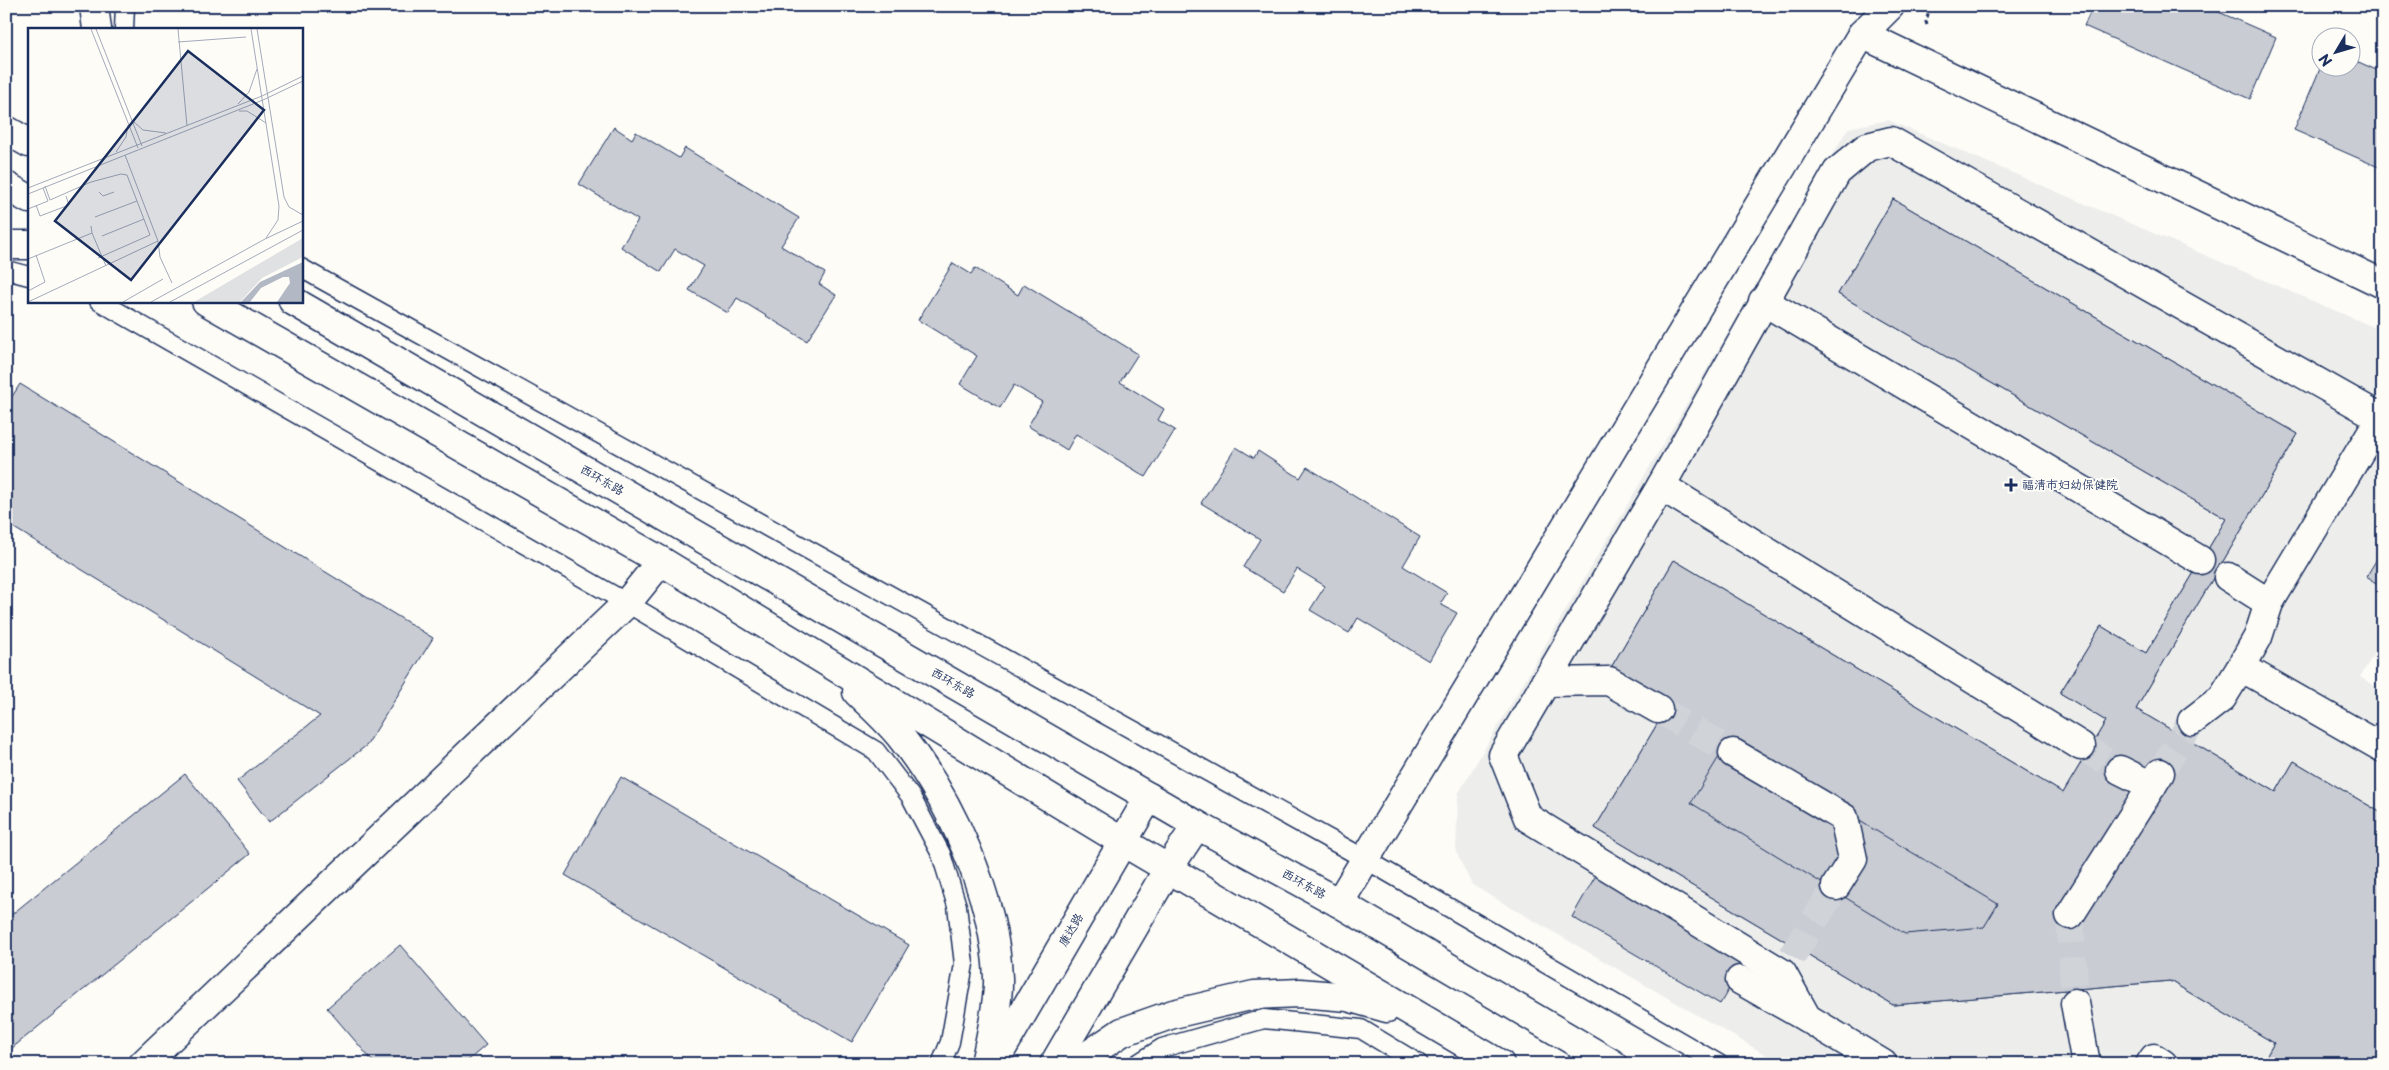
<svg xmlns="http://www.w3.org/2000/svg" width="2389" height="1070" font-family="'Playpen Sans','LXGW WenKai TC',sans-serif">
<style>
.built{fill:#edeeec}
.building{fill:#c9ccd3;stroke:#1b2f5e;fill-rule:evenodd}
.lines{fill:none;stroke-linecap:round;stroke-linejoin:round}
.street-tunnel{stroke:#d0d3d8;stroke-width:28;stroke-dasharray:28 14;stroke-linecap:butt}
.lane-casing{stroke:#1b2f5e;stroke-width:21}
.street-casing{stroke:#1b2f5e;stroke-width:31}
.secondary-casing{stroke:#1b2f5e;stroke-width:31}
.path{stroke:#1b2f5e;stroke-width:3;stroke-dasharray:4 4;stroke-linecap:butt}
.lane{stroke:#fdfcf7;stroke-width:18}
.street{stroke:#fdfcf7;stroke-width:28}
.secondary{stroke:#fdfcf7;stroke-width:28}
.poi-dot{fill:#1b2f5e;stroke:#fdfcf7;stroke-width:2}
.labels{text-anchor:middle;stroke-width:4;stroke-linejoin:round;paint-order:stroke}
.street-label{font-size:12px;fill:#1b2f5e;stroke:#fdfcf7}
.poi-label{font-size:12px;fill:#1b2f5e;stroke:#fdfcf7;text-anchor:start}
.inset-road{fill:none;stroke:#a3aaba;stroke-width:1}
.view{fill:#1b2f5e;fill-opacity:0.15;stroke:#1b2f5e;stroke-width:2.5}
.inset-edge{fill:none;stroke:#1b2f5e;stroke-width:2.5}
</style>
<rect width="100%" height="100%" fill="#fdfcf7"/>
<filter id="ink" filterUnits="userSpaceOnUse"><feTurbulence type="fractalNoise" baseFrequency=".02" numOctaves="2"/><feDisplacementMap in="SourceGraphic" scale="10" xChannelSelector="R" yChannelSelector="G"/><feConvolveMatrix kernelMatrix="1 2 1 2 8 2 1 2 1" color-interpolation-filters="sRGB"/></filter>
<g filter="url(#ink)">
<path class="built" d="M1888 120 2383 331V639L2360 677 2383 691V1064H1782L1472 885 1456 852 1458 794 1848 128Z"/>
<g class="building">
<path d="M2093 6H2205L2276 37 2250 99 2084 26Z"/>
<path d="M2352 59 2383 73V169L2294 130 2322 64V68H2352Z"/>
<path d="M614 127 632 139 636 132 679 158 685 148 799 218 781 246 825 273 819 284 836 295 807 341 737 298 728 313 689 290 704 266 675 249 661 272 621 247 638 220 579 184Z"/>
<path d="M1893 199 2298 434 2136 709 2276 792 2294 761 2383 814V1064H2262L2274 1043 2170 981 1893 1005 1595 828 1668 706 1609 671 1674 560 2063 793 2106 721 2060 693 2101 626 2146 653 2226 519 1838 294ZM2126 746 2214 797 2140 922 2016 932Z"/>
<path d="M1893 199 2298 434 2136 709 2276 792 2294 761 2383 814V1064H2262L2274 1043 2170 981 1893 1005 1595 828 1668 706 1609 671 1674 560 2063 793 2106 721 2060 693 2101 626 2146 653 2226 519 1838 294ZM1728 742 1998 904 1984 927 1905 934 1691 803Z"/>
<path d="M953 263 971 274 975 268 1018 295 1024 284 1138 354 1120 382 1164 409 1158 420 1175 430 1146 477 1076 434 1067 450 1028 426 1042 402 1014 385 1000 408 960 384 977 356 918 320Z"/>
<path d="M20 384 433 638 367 745 269 822 237 781 320 716 6 523V406Z"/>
<path d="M1236 447 1254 458 1258 451 1300 478 1307 467 1420 537 1403 566 1447 593 1440 604 1457 613 1429 661 1358 618 1349 633 1310 610 1325 586 1297 569 1283 591 1243 567 1260 539 1201 503Z"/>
<path d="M2383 549V587L2366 577Z"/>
<path d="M185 774 250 854 6 1053V919Z"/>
<path d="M621 777 909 945 852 1042 565 875Z"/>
<path d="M1596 875 1744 963 1720 1004 1572 917Z"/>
<path d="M400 945 486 1045 464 1064H375L327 1008Z"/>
</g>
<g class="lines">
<g class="street-tunnel">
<path d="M1658 709 1733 753"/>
<path d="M2081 746 2120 770"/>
<path d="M2160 773 2192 721"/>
<path d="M2070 915 2075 1003"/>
<path d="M1792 956 1836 886"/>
</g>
<defs>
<g id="lane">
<path d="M124 29 125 6"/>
<path d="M301 268 1365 859 1719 1064"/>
<path d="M6 270 29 276"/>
<path d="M99 301 627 603 876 751 911 797 941 854 957 906 964 964 950 1042 941 1064"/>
<path d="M1137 1064 1162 1048 1264 1019 1361 1029 1419 1064"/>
</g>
<g id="street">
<path d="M1862 34 2383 284"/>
<path d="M1763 301 2200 560"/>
<path d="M1661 486 2081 746"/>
<path d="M2228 577 2269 603"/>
<path d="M2241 667 2258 637 2269 603 2383 413"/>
<path d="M1545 682 1609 681 1658 709"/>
<path d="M2192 721 2222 698 2241 667 2383 748"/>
<path d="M1733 753 1844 818 1853 859 1836 886"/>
<path d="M2120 770 2152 786"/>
<path d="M1339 903 1862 34 1890 6"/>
<path d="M2070 915 2160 773"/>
<path d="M1740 980 1807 1018"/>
<path d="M2075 1003 2086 1064"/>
<path d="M143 1064 627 603 661 561"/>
<path d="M1883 1064 1807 1018 1782 973 1528 818 1503 755 1661 486 1837 172 1867 147 1891 141 2383 419"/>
<path d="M2150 1064 2154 1058 2163 1064"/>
</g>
<g id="secondary">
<path d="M94 6 97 29"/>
<path d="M6 130 29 143"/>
<path d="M6 186 29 199"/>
<path d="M6 245H29"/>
<path d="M206 301 661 561 1123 842 1500 1064"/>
<path d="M293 301 1197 825 1339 903 1613 1064"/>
<path d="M857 692C871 706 887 720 900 736 950 798 995 897 998 978 999 1002 990 1039 985 1064"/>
<path d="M993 1064 1149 797"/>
<path d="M1054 1064 1168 869 1197 825"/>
<path d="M1075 1064 1122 1032 1173 1014 1254 995 1300 993 1348 997 1387 1008"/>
</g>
</defs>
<use href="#lane" class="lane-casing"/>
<use href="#street" class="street-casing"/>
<use href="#secondary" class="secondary-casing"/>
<path class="path" d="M1927 25 1926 22 1930 6"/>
<use href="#lane" class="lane"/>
<use href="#street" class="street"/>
<use href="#secondary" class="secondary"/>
</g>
</g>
<path class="poi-dot" d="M2008.5 477.5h5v5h5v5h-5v5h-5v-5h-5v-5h5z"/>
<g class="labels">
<g class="street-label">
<text transform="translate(602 480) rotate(30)" y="4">西环东路</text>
<text transform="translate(953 683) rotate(30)" y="4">西环东路</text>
<text transform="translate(1304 884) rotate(29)" y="4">西环东路</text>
<text transform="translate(1071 930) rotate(-60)" y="4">康达路</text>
</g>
<g class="poi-label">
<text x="2022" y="489">福清市妇幼保健院</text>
</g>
</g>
<g transform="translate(28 28)">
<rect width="275" height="275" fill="#fdfcf7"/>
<path d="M275 210V229L234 250 212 274H166Z" fill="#e0e1e3"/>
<path d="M275 234V274H249L262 255 261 249H255L233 260 222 274H213L232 254Z" fill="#b3b8c5"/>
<path class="inset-road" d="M63 1 110 120M68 1 114 118M150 1 159 98M223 1 251 178 250 192 238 210M229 1 256 169 261 179 275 187M150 14 218 9M210 76 221 64 229 41M211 83H219L238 95M106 94 115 102 138 105M88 124 98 109 100 97M97 127 130 213 132 229 144 255M17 158 22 172 63 154 93 146 99 147 122 207 70 230M0 160 234 68 275 48M71 164 75 168 86 164M0 166 235 72 275 53M8 177 12 188 41 177 38 168M0 181 20 173 15 160M67 189 109 173M64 205 78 238M74 208 116 191M0 231 64 205 63 198M0 263 17 254 8 227M0 274 130 213M95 274 135 251M123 274 237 211 275 193M142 274 275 202"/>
<path class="view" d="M160 23 236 82 103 252 27 193Z"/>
<rect width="275" height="275" class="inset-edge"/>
</g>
<rect width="2389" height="1070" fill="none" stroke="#fdfcf7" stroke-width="25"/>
<rect x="12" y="12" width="2364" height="1045" fill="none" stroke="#1b2f5e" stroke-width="2" filter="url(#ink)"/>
<g transform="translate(2336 52) rotate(232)"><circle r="24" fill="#fdfcf7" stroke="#a3aaba"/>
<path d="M0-4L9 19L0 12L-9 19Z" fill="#1b2f5e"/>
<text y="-8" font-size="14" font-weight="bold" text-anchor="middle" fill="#1b2f5e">N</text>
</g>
</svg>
